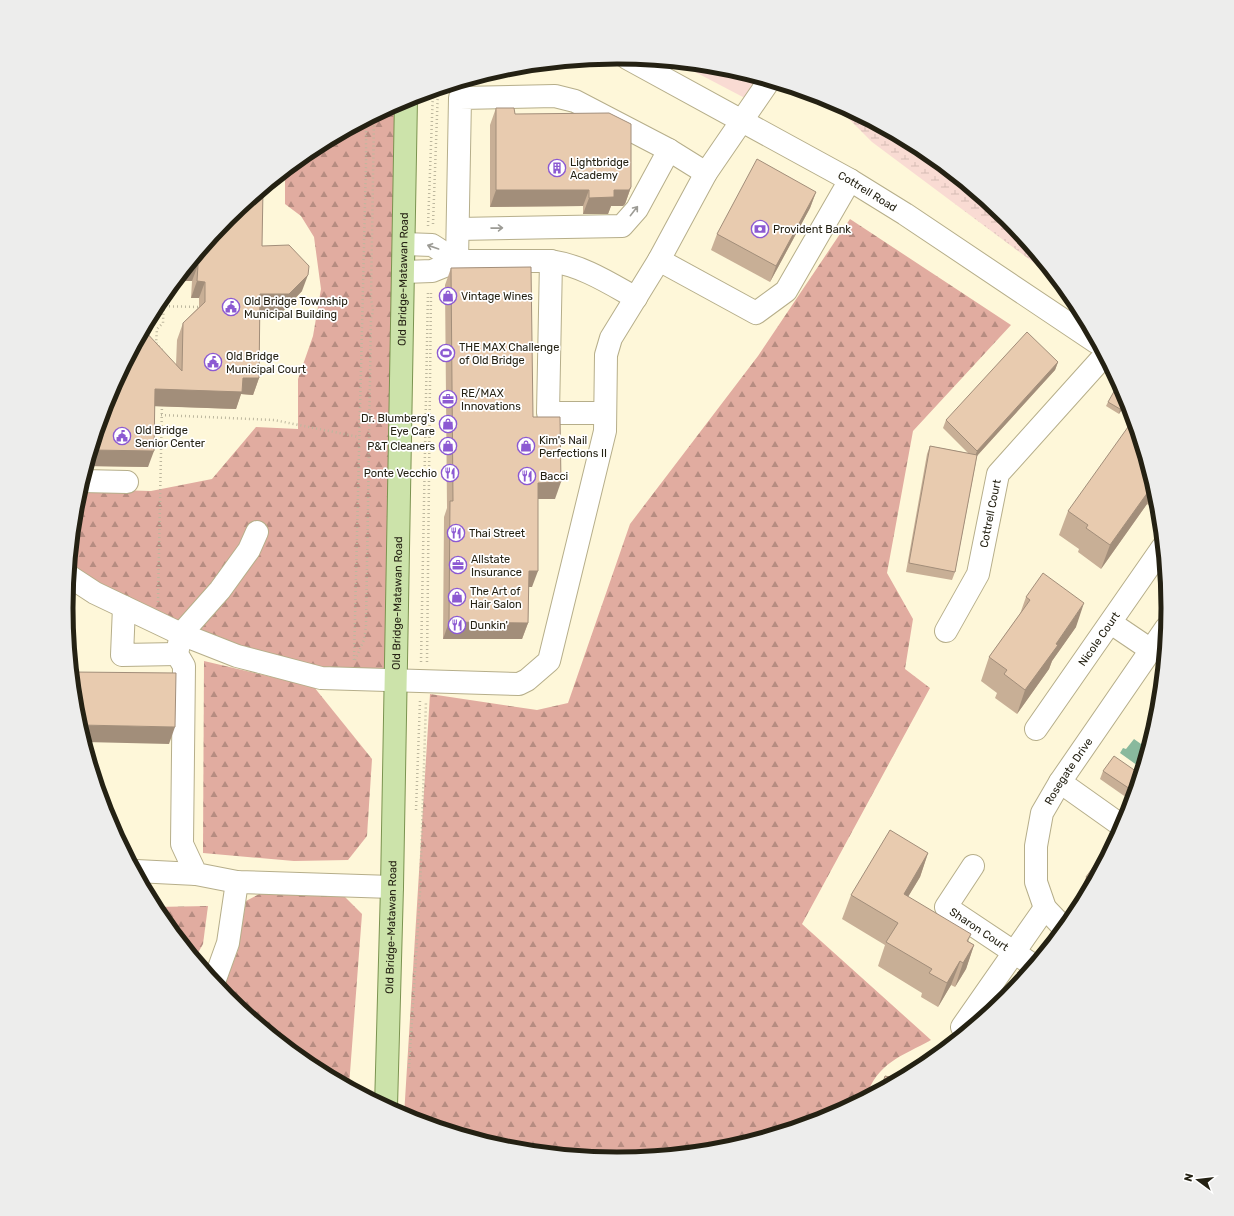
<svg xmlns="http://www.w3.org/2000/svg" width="1234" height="1216" font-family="Rubik,sans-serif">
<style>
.grass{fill:#f9dbd3}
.forest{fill:url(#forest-firs)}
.wetland{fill:url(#wetland-marsh)}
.water{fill:#89b99d}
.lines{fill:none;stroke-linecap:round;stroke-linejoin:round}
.minor-casing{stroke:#b6ae8a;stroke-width:24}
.major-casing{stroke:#7b9350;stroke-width:24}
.path{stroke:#bdb79e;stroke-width:2.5;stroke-dasharray:1 3;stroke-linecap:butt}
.minor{stroke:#fff;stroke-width:22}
.major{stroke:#cce3aa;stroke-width:22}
.wall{fill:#c8af96}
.shaded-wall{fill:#a28e7a}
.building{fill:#e8cbaf;stroke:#a28e7a}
.oneway{stroke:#9c9b95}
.labels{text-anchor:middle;stroke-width:3.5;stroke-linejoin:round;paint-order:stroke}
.poi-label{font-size:11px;fill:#242113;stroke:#fff;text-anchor:start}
.street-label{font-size:11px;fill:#242113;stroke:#fff}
.rim{fill:none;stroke:#242113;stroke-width:5}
</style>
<defs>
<pattern id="forest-firs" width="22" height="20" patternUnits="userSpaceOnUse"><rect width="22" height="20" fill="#e1aca0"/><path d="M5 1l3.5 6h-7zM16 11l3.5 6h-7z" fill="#b68c81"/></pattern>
<pattern id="wetland-marsh" width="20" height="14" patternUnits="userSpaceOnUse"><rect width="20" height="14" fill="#f9dbd3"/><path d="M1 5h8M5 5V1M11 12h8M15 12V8" fill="none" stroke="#d5bcb4"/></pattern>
</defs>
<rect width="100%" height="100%" fill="#fef7d9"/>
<path class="grass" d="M678 63 725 68 778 84 762 107Z"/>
<g class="forest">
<path d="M406 99 395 679 237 656 69 576 77 500 80 489 151 491 212 479 256 427 298 429V379L313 336 321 289 314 237 301 216 285 204V171L311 150Z"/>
<path d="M850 219 1011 325 913 431 887 573 913 619 905 669 930 688 802 924 931 1040C902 1056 877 1063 866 1097L828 1117 724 1148 617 1159 509 1148 406 1117 404 1116 430 694 537 710 568 703 630 524 758 356Z"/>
<path d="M204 661 314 687 372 759 367 836 348 860 294 861 203 853Z"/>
<path d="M276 885 335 887 362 914 349 1086 311 1066 227 997 222 991 238 950 246 901Z"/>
<path d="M208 906 203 944 195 958 155 907Z"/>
</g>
<path class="wetland" d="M841 106 923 150 1007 219 1057 280 872 142 839 109Z"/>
<path class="water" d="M1155 724 1141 768 1120 753 1123 748 1126 749 1134 739 1141 744Z"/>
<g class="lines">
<defs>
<g id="minor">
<path id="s1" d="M627 58 850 180 905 214 1096 342"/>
<path d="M458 229 622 226 637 209 669 150"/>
<path d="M404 244 432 245 457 261"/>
<path d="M659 260 756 313 786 291 850 180"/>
<path d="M457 261 460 98 555 96 575 101 669 150 706 173"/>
<path d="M551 261 548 413H604"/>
<path d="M404 272 432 271 457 261H551C583 266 609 283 636 298"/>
<path d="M83 481 127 482"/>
<path d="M257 532 249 550 220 590 181 634 177 654 184 666 182 844 196 874 237 882 392 887"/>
<path d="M69 576 95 593 181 634 237 656 321 678 519 684 527 680 549 661 605 431 606 355 611 338 659 260 706 173 769 81"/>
<path d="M124 607 122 655 177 654"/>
<path d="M1111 623 1151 650"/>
<path id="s2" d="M946 631 978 574 998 474 1104 356"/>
<path id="s3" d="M1036 729 1162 548"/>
<path d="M1060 782 1122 826"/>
<path id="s4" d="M973 866 946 907 1033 965"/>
<path d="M136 871 196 874"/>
<path id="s5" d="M1064 928 1045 908 1036 882V846L1042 813 1060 782 1166 628"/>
<path d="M214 982 228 943 237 882"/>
<path d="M962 1027 1045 908"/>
</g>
<g id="major">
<path id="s6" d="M386 1107 392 887 406 99"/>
</g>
</defs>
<use href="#minor" class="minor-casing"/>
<use href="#major" class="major-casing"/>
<g class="path">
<path d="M433 224 438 89"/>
<path d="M428 226 433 91"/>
<path d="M157 306 199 307"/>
<path d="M162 354V350L156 343 157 329 163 323 164 296"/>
<path d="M161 415 274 420 359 437"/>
<path d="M158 602 162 403"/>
<path d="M354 660 366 163V121"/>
<path d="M355 660 364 640 366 627 371 319 373 311 371 298 374 116"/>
<path d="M421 662 428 291"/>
<path d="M427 662 431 291"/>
<path d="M416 810 420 701"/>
<path d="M409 1068 420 892 426 701"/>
</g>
<use href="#minor" class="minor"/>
<use href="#major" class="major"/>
</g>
<g class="wall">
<path d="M496 108 515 114 631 187 625 204 623 206H611L608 214H583V206L490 207V125Z"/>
<path d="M816 192 810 208 770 282 711 250 717 234Z"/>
<path d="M228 218 262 246 302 291 283 311H260L259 378 253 395 241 394 236 409 155 406 148 467 87 466 108 397 176 365 177 340 183 323 199 307V298H191L192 281H178V278Z"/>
<path d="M451 268 533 417 555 499H538L532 587H529L528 623 522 639H443L444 517 447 508 445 285Z"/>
<path d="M1058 362 1055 370 977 456 955 572 952 580 906 572 927 454 930 446 968 453 943 428 946 420Z"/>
<path d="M1127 401 1119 414 1106 406 1108 402Z"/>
<path d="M1137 434 1157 501 1159 512 1147 504 1101 569 1078 552 1079 549 1059 535 1068 511Z"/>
<path d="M1026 597 1076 627 1052 661 1049 669 1017 714 995 698 997 693 981 681 989 657 1020 614Z"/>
<path d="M1103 771 1140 774 1134 794 1130 800 1100 779Z"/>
<path d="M1114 841 1081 904 1077 901 1086 877Z"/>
<path d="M928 853 920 877 908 897 968 941 974 945 966 969 955 987 951 985 938 1007 921 997 922 993 878 966 885 945 842 919 851 895Z"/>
</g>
<g class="shaded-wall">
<path d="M631 187 625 204 623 206H611L608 214H583L589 198 614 190Z"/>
<path d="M496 190H589L583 206 490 207Z"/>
<path d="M816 192 810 208 770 282 776 266Z"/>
<path d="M190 264 198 265 192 281H178L180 276Z"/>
<path d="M308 275 302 291 283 311H254L260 294Z"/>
<path d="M197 281 205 282 199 298H191Z"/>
<path d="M1058 362 1055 370 974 459 977 451Z"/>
<path d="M243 378H259L253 395 241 394 236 409 149 406 155 389Z"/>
<path d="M1127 399V401L1119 414 1120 409Z"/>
<path d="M92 450 154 451 148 467 87 466Z"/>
<path d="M561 482 555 499H532L538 483Z"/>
<path d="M1153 485V487L1147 504 1101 569 1110 545Z"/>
<path d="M529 571H538L532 587H523Z"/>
<path d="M1084 603 1076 627 1052 661 1049 669 1017 714 1025 690 1056 644Z"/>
<path d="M449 622 528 623 522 639H443Z"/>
<path d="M80 725 175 727 169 744 85 742Z"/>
<path d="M1136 787 1134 794 1130 800 1133 791Z"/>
<path d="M928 853 920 877 895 918 904 894Z"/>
<path d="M971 934 951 985 938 1007 947 983Z"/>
<path d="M974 945 966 969 955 987 963 963Z"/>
</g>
<g class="building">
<path d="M496 108H514L515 114 609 113 631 124V187L629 190H614V197L589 198V190H496Z"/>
<path d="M757 159 816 192 776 266 717 234Z"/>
<path d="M263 189 262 246 289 245 309 266 308 275 289 294H260L259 378H243L242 392 155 389 154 451 92 450 108 397 144 330 182 371 183 323 205 302V282L197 281 198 265 190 264 228 218Z"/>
<path d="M531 267 533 417H560L561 482 538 483V571H529L528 623 449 622 450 501H453L451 268Z"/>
<path d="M1027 332 1058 362 977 451 946 420Z"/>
<path d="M1116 388 1124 394 1127 399 1120 409 1108 402Z"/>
<path d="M1128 427 1137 434 1153 485 1110 545 1086 528 1088 525 1068 511Z"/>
<path d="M930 446 977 455 955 572 909 563Z"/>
<path d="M1043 573 1084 603 1056 644 1058 645 1025 690 1004 674 1007 670 989 657 1030 600 1026 597Z"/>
<path d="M72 672 176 673 175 727 80 725 77 715Z"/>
<path d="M1114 756 1140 774 1136 787 1133 791 1103 771Z"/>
<path d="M890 830 928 853 904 894 971 934 967 941 974 945 963 963 960 961 947 983 929 973 932 969 886 942 898 923 851 895Z"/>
<path d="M1113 840 1114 841 1092 882 1086 877Z"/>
<path d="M885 1076 898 1079 881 1089Z"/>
</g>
<defs><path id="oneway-shaft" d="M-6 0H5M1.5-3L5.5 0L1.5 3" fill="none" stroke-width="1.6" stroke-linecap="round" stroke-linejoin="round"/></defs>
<g class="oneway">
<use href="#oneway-shaft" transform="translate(634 211) rotate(-52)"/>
<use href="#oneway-shaft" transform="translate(497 228) rotate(-1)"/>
<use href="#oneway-shaft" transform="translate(433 247) rotate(-161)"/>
</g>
<defs>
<symbol id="building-ring" viewBox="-11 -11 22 22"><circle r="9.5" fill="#fff" stroke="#8c5ad2" stroke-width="1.5"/><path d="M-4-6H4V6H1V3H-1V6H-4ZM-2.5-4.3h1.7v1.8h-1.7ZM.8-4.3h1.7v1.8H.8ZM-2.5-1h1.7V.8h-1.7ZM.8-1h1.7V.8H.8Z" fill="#8c5ad2"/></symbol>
<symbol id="bank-ring" viewBox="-11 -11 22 22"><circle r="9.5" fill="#fff" stroke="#8c5ad2" stroke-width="1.5"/><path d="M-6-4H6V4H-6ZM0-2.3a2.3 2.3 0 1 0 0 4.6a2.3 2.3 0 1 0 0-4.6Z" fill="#8c5ad2"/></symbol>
<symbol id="shop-ring" viewBox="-11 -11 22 22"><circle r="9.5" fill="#fff" stroke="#8c5ad2" stroke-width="1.5"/><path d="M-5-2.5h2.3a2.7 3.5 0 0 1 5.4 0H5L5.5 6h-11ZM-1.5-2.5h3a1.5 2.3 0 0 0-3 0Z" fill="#8c5ad2"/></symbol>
<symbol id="civic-ring" viewBox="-11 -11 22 22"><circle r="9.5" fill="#fff" stroke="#8c5ad2" stroke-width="1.5"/><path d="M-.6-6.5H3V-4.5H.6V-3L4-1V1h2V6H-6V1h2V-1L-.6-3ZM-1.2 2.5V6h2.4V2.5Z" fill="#8c5ad2"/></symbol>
<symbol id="stadium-ring" viewBox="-11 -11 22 22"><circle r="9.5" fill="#fff" stroke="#8c5ad2" stroke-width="1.5"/><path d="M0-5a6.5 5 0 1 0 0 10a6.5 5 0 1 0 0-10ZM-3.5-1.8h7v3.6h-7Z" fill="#8c5ad2"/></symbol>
<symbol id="office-ring" viewBox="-11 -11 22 22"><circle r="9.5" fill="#fff" stroke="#8c5ad2" stroke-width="1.5"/><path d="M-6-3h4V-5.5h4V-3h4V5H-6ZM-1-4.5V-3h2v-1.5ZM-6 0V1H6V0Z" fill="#8c5ad2"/></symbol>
<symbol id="restaurant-ring" viewBox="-11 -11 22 22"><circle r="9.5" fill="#fff" stroke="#8c5ad2" stroke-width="1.5"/><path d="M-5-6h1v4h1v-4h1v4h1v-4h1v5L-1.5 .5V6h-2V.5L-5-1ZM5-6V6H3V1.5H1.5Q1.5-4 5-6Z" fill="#8c5ad2"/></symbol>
</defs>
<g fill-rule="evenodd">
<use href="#building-ring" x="547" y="158" width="20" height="20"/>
<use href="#bank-ring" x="750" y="219" width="20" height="20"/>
<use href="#shop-ring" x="438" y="286" width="20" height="20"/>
<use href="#civic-ring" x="221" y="297" width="20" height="20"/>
<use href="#stadium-ring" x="436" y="343" width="20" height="20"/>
<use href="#civic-ring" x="203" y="352" width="20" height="20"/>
<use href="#office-ring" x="438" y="389" width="20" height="20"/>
<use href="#shop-ring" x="438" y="414" width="20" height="20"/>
<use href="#civic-ring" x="112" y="426" width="20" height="20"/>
<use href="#shop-ring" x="438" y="436" width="20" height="20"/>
<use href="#shop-ring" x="516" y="436" width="20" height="20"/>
<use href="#restaurant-ring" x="440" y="463" width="20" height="20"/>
<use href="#restaurant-ring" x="517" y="466" width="20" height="20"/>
<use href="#restaurant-ring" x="446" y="523" width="20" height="20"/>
<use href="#office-ring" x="448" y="555" width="20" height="20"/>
<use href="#shop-ring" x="447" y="587" width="20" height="20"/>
<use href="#restaurant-ring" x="447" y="615" width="20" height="20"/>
</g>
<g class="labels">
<g class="poi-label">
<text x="570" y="166">Lightbridge<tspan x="570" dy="13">Academy</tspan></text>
<text x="773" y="233">Provident Bank</text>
<text x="461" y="300">Vintage Wines</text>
<text x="244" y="305">Old Bridge Township<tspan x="244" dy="13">Municipal Building</tspan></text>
<text x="459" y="351">THE MAX Challenge<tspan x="459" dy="13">of Old Bridge</tspan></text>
<text x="226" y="360">Old Bridge<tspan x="226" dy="13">Municipal Court</tspan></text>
<text x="461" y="397">RE/MAX<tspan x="461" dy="13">Innovations</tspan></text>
<text x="435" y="422" text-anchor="end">Dr. Blumberg's<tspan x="435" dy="13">Eye Care</tspan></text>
<text x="135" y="434">Old Bridge<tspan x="135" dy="13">Senior Center</tspan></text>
<text x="539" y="444">Kim's Nail<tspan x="539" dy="13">Perfections II</tspan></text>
<text x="435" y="450" text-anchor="end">P&amp;T Cleaners</text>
<text x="437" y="477" text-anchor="end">Ponte Vecchio</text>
<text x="540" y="480">Bacci</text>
<text x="469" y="537">Thai Street</text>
<text x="471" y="563">Allstate<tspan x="471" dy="13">Insurance</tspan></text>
<text x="470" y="595">The Art of<tspan x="470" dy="13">Hair Salon</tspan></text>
<text x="470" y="629">Dunkin'</text>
</g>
<g class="street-label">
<text dy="4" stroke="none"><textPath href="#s1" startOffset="275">Cottrell Road</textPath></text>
<text dy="4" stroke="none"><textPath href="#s6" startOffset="828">Old Bridge-Matawan Road</textPath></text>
<text dy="4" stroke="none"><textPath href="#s2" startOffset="127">Cottrell Court</textPath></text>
<text dy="4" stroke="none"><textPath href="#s6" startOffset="504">Old Bridge-Matawan Road</textPath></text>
<text dy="4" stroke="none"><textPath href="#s3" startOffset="110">Nicole Court</textPath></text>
<text dy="4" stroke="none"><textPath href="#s5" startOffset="174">Rosegate Drive</textPath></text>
<text dy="4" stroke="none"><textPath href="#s6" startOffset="180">Old Bridge-Matawan Road</textPath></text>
<text dy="4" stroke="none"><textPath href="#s4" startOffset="89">Sharon Court</textPath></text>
</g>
</g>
<path d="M0 0H1234V1216H0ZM73 608a544 544 0 1 1 1088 0a544 544 0 1 1-1088 0Z" fill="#ededec" fill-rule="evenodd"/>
<path class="rim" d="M73 608a544 544 0 1 1 1088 0a544 544 0 1 1-1088 0Z"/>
<g transform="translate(1198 1180) rotate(285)" stroke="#ffffff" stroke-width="3" paint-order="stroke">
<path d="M0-3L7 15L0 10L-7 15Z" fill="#242113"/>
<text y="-6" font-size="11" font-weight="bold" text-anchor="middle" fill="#242113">N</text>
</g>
</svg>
